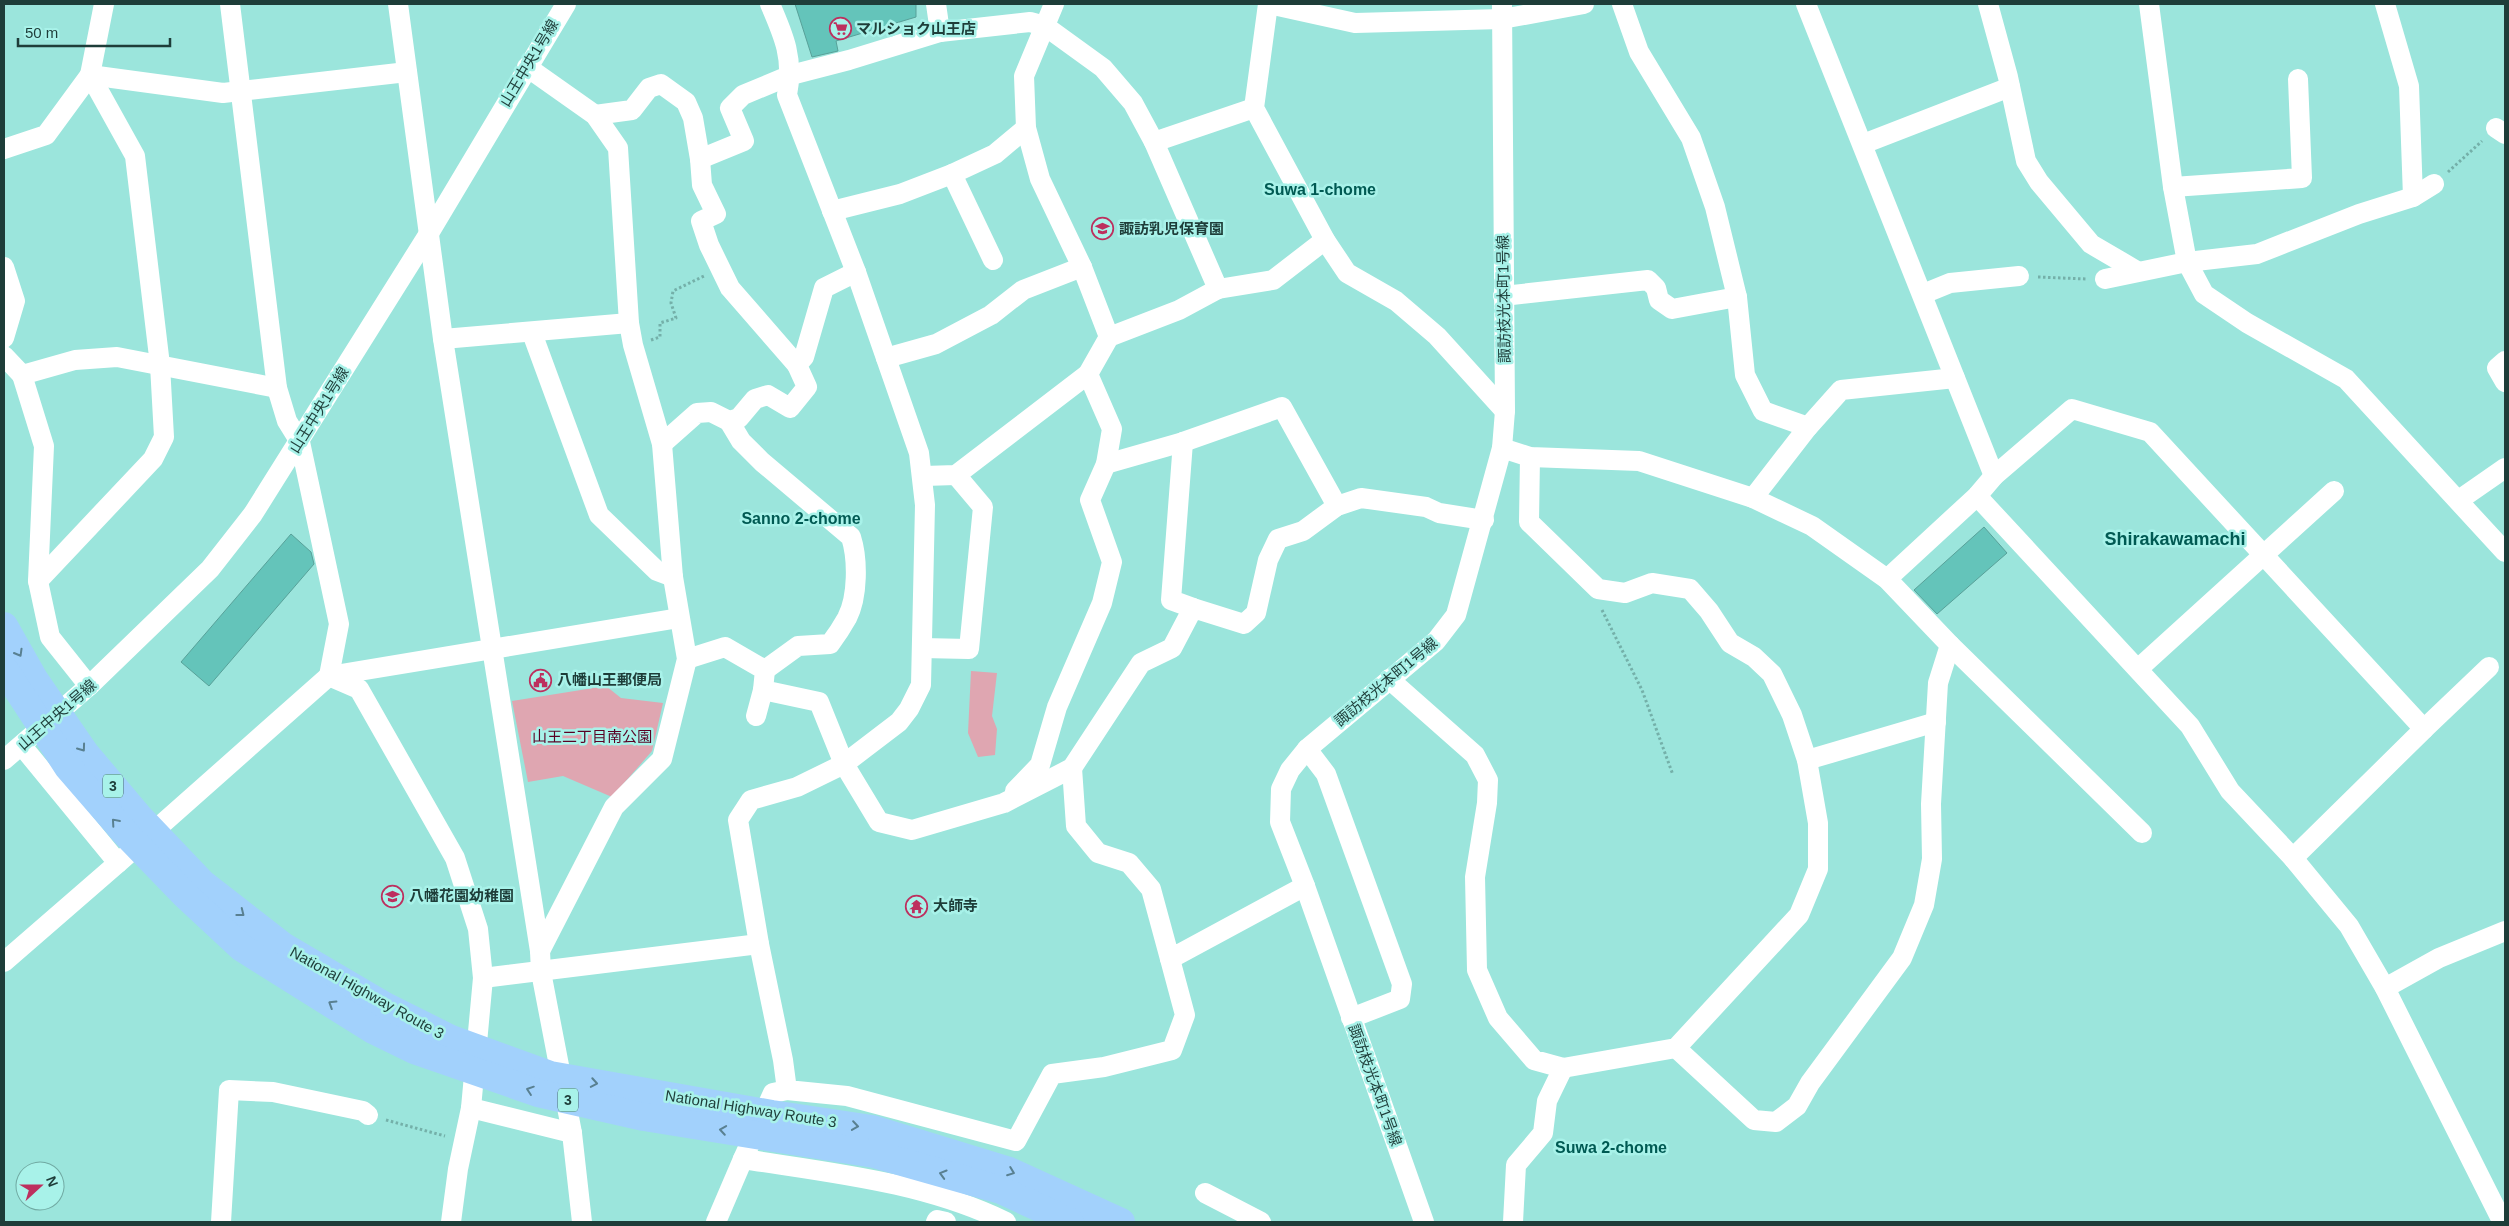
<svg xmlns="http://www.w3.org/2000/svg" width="2509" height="1226" font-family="Arial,'Noto Sans JP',sans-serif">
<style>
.green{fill:#dfa6b1}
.building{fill:#64c4ba;stroke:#58a199}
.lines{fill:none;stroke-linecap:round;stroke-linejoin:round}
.path{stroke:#74b0a9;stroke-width:3;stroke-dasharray:2.5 2.5;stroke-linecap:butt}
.minor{stroke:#fff;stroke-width:20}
.highway{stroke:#a2d1fc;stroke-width:28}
.oneway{stroke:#598091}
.labels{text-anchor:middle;stroke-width:5;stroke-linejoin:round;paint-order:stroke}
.shield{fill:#a8f2e9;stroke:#47736e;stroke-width:1}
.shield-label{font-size:14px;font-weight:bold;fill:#1e3d39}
.poi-label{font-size:15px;font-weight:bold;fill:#1e3d39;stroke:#a8f2e9;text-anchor:start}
.street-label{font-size:15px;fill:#1e3d39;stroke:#a8f2e9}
.park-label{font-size:15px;fill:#590023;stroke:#a8f2e9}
.neighbourhood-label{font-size:16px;font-weight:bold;fill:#005a53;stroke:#a8f2e9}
.quarter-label{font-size:18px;font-weight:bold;fill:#005a53;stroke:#a8f2e9}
</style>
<rect width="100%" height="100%" fill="#9be5dc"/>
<g class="green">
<path d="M971 671 997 673 992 716 997 729 995 755 978 757 968 733Z"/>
<path d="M606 686 621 698 663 703 652 751 612 797 563 776 528 782 512 701Z"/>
</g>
<g class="building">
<path d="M795 4H916V17L836 41 838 51 812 57Z"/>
<path d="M1984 527 2007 553 1937 614 1914 590Z"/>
<path d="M291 534 311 552 314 564 209 686 181 662Z"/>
</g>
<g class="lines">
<g class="path">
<path d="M2448 172 2482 141"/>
<path d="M2038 277 2086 279"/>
<path d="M651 340 660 337V323L676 318 671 303 673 291 704 276"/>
<path d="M1602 610 1642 690 1673 775"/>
<path d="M386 1120 445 1136"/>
</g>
<g class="minor">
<path d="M230 4 277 388 287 421 300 442 339 624 329 676"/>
<path d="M398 4 443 339 540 951 541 972 572 1133 582 1222"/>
<path d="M770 4C784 36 794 59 787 95L856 272 919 453 925 505 921 685 909 709 899 722 844 764 797 787 751 800 738 820 759 944 783 1060 787 1090 847 1096 1016 1141 1052 1074 1104 1067 1172 1050 1185 1015 1170 959"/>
<path d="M936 4 940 32"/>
<path d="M1054 4 1024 76 1026 128 1040 179 1082 267 1109 337"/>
<path d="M1268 4 1254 108 1325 240 1347 273 1396 301 1437 336 1505 411"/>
<path d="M1269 4 1355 23 1502 19 1584 4"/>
<path d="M1622 4 1639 52 1691 138 1715 207 1737 297 1745 375 1763 411 1808 427"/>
<path d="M1806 4 1994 476"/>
<path d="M1988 4 2008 77 2026 161 2039 182 2091 244 2137 271"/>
<path d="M2149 4 2173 187 2187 262 2204 294 2247 323 2346 379 2505 552"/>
<path d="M2385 4 2409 86 2413 197"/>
<path d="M527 67 595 115 618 148 629 323 633 345 662 444 673 577 687 659 662 759 614 807 540 951"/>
<path d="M595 115 632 110 649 88 661 84 686 102 693 118 700 159 702 185 716 214 701 221 709 245 730 288 797 365"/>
<path d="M2496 128 2505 134"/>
<path d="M1154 142 1254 108"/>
<path d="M1863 144 2010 87"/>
<path d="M4 149 46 135 90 75 223 93 407 72"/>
<path d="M700 159 744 141 730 108 743 95 791 75 849 60 940 32 1030 22 1045 26 1103 68 1133 103 1154 142 1218 289"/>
<path d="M952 174 993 260"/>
<path d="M2173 187 2302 178 2298 79"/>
<path d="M832 211 900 194 952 174 995 154 1026 128"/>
<path d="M4 267 15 301 4 338"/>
<path d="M2105 279 2187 262 2257 254 2359 214 2413 197 2434 184"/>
<path d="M1923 294 1950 283 2019 276"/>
<path d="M1503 296 1648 280 1656 288 1659 300 1672 309 1737 297"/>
<path d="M532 333 599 515 657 571 673 577"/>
<path d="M443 339 629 323"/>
<path d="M4 356 22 375 75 360 117 357 277 388"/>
<path d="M886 358 936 344 991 315 1023 290 1082 267"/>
<path d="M2505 361 2497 368 2505 382"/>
<path d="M22 375 44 446 38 581 50 637 89 686"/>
<path d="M729 421 741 441 762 462 851 537C858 559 858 597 847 618 842 627 836 636 830 644L798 646 765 670"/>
<path d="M1183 442 1171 600 1193 608"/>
<path d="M662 444 697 413 711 412 729 421 739 418 755 399 768 395 790 408 807 387 797 365 804 357 824 288 856 272"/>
<path d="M1502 448 1530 457 1639 461 1753 498 1812 526 1887 579 1950 645 1938 683 1931 804 1932 859 1924 905 1902 958 1810 1083 1797 1106 1776 1122 1754 1120 1676 1048"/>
<path d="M1106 464 1183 442 1282 407 1337 506"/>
<path d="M924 476 956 475 1088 374 1109 337 1179 310 1218 289 1273 280 1325 240"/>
<path d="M1977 496 2190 726 2230 791 2293 858 2349 926 2385 988 2500 1217"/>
<path d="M1753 498 1808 427 1841 390 1955 378"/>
<path d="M2459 500 2505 468"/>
<path d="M1887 579 1977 496 1994 476 2072 409 2150 432 2424 729 2293 858"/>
<path d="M38 581 153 459 164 437 160 365 135 156 90 75 104 4"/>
<path d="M1950 645 2142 833"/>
<path d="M922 648 969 649 983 507 956 475"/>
<path d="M687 659 725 647 765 670 763 690 819 702 844 764 879 822 912 830 1004 803 1072 768 1141 663 1172 648 1193 608 1244 624 1256 613 1268 560 1278 539 1303 531 1337 506 1361 498 1426 507 1439 513 1484 520"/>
<path d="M2138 669 2334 491"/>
<path d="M329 676 359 689 455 858 478 929 483 978 471 1108 458 1169 451 1222"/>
<path d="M1389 679 1475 755 1488 780 1487 803 1475 877 1477 970 1498 1018 1534 1060 1563 1068 1676 1048 1799 915 1818 869V823L1807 760 1792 715 1772 674 1754 657 1730 643 1709 611 1690 589 1652 583 1625 593 1598 589 1529 522 1530 457"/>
<path d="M756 716 763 690"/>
<path d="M2424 729 2489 667"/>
<path d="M1307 749 1326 774 1402 984 1400 999 1351 1018"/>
<path d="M4 760 89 686 210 569 253 514 428 235 566 4"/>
<path d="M1807 760 1936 722"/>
<path d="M1072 768 1076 826 1098 853 1129 863 1151 889 1170 959 1305 886"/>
<path d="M1015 791 1040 765 1057 707 1102 603 1112 562 1090 500 1106 464 1112 429 1088 374"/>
<path d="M118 863 329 676 679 618"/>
<path d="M4 962 118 863 22 746"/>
<path d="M483 978 759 944"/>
<path d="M2385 988 2439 958 2505 931"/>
<path d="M787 1090 773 1093 743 1159C832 1173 924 1182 1006 1222"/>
<path d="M471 1108 572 1133"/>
<path d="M1205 1193 1261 1222"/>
<path d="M221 1222 229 1090 273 1092 363 1111 368 1115"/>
<path d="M716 1222 743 1159"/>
<path d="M936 1222 937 1220 946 1222"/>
<path d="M1424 1222 1305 886 1280 822 1281 789 1290 770 1307 749 1436 641 1456 615 1502 448 1505 411 1502 4"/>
<path d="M1513 1222 1516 1165 1543 1133 1547 1101 1563 1068"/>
</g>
<g class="highway">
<path d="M4 626 34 679 85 753 140 818 202 883 283 946 385 1006 451 1039 550 1075 772 1114 872 1129 1009 1171 1121 1222"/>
<path d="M4 669 68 767 126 834 185 895 242 948 373 1030 414 1050 538 1093 644 1117 874 1154 1001 1190 1070 1222"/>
</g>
</g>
<defs><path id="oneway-chevron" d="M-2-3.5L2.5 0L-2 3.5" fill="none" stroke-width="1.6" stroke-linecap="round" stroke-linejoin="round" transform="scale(1.25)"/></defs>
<g class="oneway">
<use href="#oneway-chevron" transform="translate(19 653) rotate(60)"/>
<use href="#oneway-chevron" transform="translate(82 748) rotate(54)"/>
<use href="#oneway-chevron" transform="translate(115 822) rotate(-131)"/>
<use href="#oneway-chevron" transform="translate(241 913) rotate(38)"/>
<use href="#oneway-chevron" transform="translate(332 1004) rotate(-148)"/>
<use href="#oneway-chevron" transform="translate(594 1083) rotate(10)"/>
<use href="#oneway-chevron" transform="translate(530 1090) rotate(-161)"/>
<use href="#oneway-chevron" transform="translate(855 1126) rotate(8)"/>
<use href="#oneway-chevron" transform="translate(723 1130) rotate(-171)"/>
<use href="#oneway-chevron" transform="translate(1011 1172) rotate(21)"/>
<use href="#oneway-chevron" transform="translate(943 1174) rotate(-164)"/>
</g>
<defs>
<symbol id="supermarket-ring" viewBox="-11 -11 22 22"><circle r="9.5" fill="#a8f2e9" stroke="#bd2f5e" stroke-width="1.5"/><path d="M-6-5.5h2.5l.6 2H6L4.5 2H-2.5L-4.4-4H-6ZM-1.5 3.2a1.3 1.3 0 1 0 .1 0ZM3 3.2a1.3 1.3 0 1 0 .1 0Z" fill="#bd2f5e"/></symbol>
<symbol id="school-ring" viewBox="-11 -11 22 22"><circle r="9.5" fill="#a8f2e9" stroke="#bd2f5e" stroke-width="1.5"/><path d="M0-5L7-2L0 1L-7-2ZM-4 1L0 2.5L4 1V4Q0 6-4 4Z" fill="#bd2f5e"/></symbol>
<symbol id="civic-ring" viewBox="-11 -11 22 22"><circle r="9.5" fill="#a8f2e9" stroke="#bd2f5e" stroke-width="1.5"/><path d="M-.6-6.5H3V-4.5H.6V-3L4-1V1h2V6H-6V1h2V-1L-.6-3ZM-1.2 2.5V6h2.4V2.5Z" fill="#bd2f5e"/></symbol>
<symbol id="temple-ring" viewBox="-11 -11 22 22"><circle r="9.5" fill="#a8f2e9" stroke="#bd2f5e" stroke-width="1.5"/><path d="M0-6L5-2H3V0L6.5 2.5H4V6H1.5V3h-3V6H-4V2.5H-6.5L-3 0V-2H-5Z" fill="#bd2f5e"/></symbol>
</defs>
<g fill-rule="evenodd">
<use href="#supermarket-ring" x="828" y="16" width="25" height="25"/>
<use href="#school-ring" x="1090" y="216" width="25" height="25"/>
<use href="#civic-ring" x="528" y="668" width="25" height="25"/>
<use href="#school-ring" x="380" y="884" width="25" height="25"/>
<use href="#temple-ring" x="904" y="894" width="25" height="25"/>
</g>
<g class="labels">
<g class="shield">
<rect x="103" y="774.5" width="20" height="23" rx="4"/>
<rect x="558" y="1088.5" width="20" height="23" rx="4"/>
</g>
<g class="shield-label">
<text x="113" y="791">3</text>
<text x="568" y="1105">3</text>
</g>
<g class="poi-label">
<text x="856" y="34">マルショク山王店</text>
<text x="1119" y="234">諏訪乳児保育園</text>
<text x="557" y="685">八幡山王郵便局</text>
<text x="409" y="901">八幡花園幼稚園</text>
<text x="933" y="911">大師寺</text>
</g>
<g class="street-label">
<text transform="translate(529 63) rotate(-59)" y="5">山王中央1号線</text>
<text transform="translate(1504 299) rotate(-91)" y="5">諏訪枝光本町1号線</text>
<text transform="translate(319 410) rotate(-58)" y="5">山王中央1号線</text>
<text transform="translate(1386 682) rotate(-40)" y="5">諏訪枝光本町1号線</text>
<text transform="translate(57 715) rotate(-41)" y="5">山王中央1号線</text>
<text transform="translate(367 993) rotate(29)" y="5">National Highway Route 3</text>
<text transform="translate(1375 1085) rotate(70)" y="5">諏訪枝光本町1号線</text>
<text transform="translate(751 1109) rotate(9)" y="5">National Highway Route 3</text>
</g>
<g class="park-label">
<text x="592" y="742">山王二丁目南公園</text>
</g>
<g class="neighbourhood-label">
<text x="1320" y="195">Suwa 1-chome</text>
<text x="801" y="524">Sanno 2-chome</text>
<text x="1611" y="1153">Suwa 2-chome</text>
</g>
<g class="quarter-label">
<text x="2175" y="545">Shirakawamachi</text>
</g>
</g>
<rect width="2509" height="1226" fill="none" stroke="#1e3d39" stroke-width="10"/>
<g transform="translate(40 1186) rotate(69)"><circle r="24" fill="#a8f2e9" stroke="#71aaa3"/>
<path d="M0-4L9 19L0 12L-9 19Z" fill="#bd2f5e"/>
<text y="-8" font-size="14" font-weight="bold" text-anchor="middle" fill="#1e3d39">N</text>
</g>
<path d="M18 38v8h152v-8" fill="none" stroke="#1e3d39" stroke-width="2.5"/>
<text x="25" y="38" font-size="15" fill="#1e3d39" stroke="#a8f2e9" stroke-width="4" paint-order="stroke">50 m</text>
</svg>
